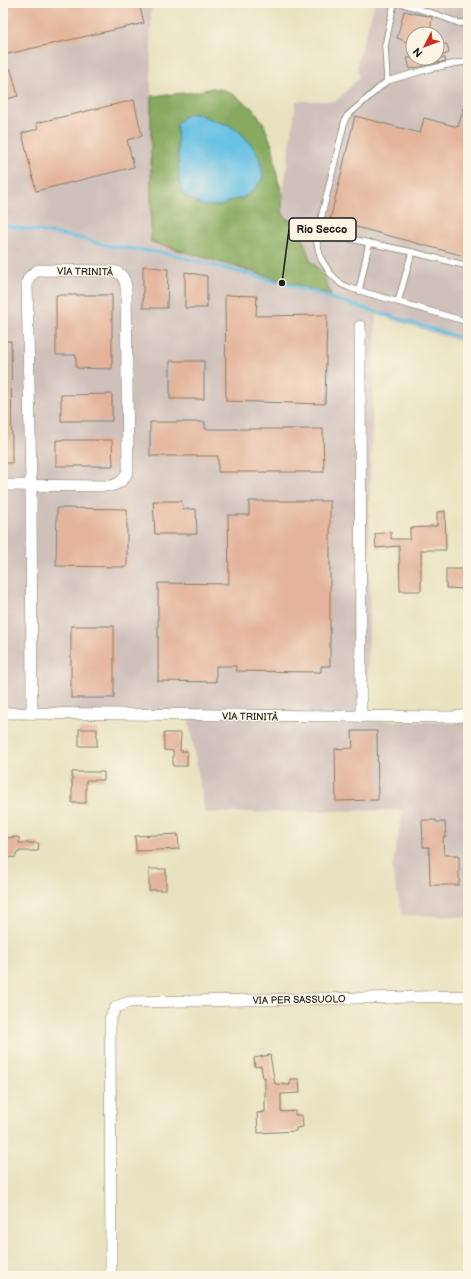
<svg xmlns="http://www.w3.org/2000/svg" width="471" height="1279" font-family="'Balsamiq Sans',sans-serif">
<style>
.industrial{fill:#cfc0bb;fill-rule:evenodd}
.forest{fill:#86a95d;stroke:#51623c}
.water{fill:#66c1e4;stroke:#416e80}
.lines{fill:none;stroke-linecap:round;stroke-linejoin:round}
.stream{stroke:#66c1e4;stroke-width:3}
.building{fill:#e3b39a}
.service-casing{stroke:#827f6e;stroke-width:7}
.minor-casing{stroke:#827f6e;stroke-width:12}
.service{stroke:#fff;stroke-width:5.5}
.minor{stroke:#fff;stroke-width:11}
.labels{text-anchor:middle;stroke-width:3;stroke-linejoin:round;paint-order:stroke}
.street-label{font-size:10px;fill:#1c1c1c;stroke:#fcf5e5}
.leader{fill:none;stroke:#1c1c1c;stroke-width:1.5}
.callout-dot{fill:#1c1c1c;stroke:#fcf5e5;stroke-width:1.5}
.callout{fill:#fcf5e5;stroke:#1c1c1c;stroke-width:1.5}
.callout-label{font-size:11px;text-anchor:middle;font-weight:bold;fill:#1c1c1c}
</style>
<rect width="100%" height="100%" fill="#fcf5e5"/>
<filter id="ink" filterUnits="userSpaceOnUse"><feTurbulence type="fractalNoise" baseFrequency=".025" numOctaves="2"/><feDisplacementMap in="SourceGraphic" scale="8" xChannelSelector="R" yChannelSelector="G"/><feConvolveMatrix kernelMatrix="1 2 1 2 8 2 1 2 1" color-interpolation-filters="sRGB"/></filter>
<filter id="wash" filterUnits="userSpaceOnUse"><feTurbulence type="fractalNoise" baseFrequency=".012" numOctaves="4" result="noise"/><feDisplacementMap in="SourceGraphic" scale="16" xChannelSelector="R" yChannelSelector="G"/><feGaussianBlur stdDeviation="0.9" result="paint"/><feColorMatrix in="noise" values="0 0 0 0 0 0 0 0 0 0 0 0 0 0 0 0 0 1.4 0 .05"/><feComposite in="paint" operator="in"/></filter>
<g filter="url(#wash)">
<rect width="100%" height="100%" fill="#e8e2c0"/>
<path class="industrial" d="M3 3H151V242L331 295 323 274 310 260 301 232 294 222 287 219 282 211 283 194 296 101H336L359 78 357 64 375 3H468V344L376 315 369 500 370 593 366 721 468 722V917L402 915 392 869 403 810 205 813 188 715 3 717ZM413 34H437V58H413Z"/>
<path class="forest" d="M212 88 225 90 237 97 252 108 263 122 273 148 278 181 283 194 282 211 284 215 287 219 294 222 301 232 310 260 323 274 331 295 151 242V96L196 92Z"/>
<path class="water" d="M190 114H199L210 119 229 125 241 133 252 145 260 160 263 175 261 181 253 190 243 198 232 200 220 206 201 205 182 194 179 179 177 125 182 118Z"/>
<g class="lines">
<path class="stream" d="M3 225 85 239 105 245 170 254 282 283 468 340"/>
</g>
<g id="blocks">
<g class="building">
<path d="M3 3H139L144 23 3 55Z"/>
<path d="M404 11 432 17 430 34H413V44L397 38Z"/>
<path d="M447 44 449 53 437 58V45Z"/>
<path d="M407 58H445L446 61 410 69Z"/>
<path d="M11 69 18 96 3 100V71Z"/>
<path d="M134 100 142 136 127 140 134 167 36 191 22 133 38 129 36 123Z"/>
<path d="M466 101H468V257L330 220 355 116 420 133 424 118 458 127Z"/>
<path d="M143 266 168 269 167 308H143Z"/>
<path d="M185 272 207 276V308H185Z"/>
<path d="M56 295H112V369L76 368V355H56Z"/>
<path d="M225 295 257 296 256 316 327 315 325 404 226 401Z"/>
<path d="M3 341H11L12 463H3Z"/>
<rect x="170" y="361" width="34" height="38"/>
<path d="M112 394V421H61V395Z"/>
<path d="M150 422H205V429H323L324 472H218V456H150Z"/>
<path d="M56 440H112L113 466H56Z"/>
<path d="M153 501H182L183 509H196L197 534H155Z"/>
<path d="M249 501H330V666H321V672L236 671V666H216V682L158 681V583L229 584 228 515H249Z"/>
<path d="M57 508 127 509V567L56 566Z"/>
<path d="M445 511 446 550H421V591H400L399 546 376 548 375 534 391 532V539H410V528L430 527V526H437V512Z"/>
<path d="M446 569H466L465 589 446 588Z"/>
<rect x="71" y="626" width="43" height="72"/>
<rect x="79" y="729" width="18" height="17"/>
<path d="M352 731H377L378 800 336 801 335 749 353 748Z"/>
<path d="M164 733H181L180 751H187V766H173V751L164 750Z"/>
<path d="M72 772H104V780H86V803H72Z"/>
<path d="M422 820H436V822H445L446 837H443L444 855H459V885H430L429 847H423Z"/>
<path d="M178 834 179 849 136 851 135 836Z"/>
<path d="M19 837V843H39L38 851H19V853H16V857L7 858V854H4L3 838Z"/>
<rect x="149" y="869" width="17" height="21"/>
<path d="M270 1055 275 1084 290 1085V1079H299L300 1093 281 1094V1112L295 1111V1115H302L303 1127 296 1128V1131L258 1133 257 1113 265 1112V1077L263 1078 261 1066 255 1067 254 1058Z"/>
</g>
</g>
</g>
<g filter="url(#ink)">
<use href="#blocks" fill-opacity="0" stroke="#827f6e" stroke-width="1"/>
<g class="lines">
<defs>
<g id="service">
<path d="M400 3 435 14 459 23H468"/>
<path d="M468 62 457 63 429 69 387 81 347 116 345 120 316 239 321 259 330 273 341 284 350 288 468 322"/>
<path d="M387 81 385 46 394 3"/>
<path d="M318 232 412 252"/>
<path d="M359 291 369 243"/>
<path d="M398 302 412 252 468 266"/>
</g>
<g id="minor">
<path d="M360 326 361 717"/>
<path d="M3 485 111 486C121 483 124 480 128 470L126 287C125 278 122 273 113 271L38 270 29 277 27 283 31 485 32 713"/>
<path d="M3 713 453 717 468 715"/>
<path d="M111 1275 110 1019 116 1007 129 1002 468 996"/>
</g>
</defs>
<use href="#service" class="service-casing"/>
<use href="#minor" class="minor-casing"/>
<use href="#service" class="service"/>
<use href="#minor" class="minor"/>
</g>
</g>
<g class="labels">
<g class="street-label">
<text transform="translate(85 271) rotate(1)" y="4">VIA TRINITÀ</text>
<text transform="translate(250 716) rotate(1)" y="4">VIA TRINITÀ</text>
<text transform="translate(299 999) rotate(-1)" y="4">VIA PER SASSUOLO</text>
</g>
</g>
<path class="leader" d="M282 283L289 229"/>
<circle class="callout-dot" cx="282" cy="283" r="4"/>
<rect class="callout" x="289" y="218" width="67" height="23" rx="4"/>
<g class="callout-label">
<text x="322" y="233">Rio Secco</text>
</g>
<rect width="471" height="1279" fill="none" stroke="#fcf5e5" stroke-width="16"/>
<g transform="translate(425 46) rotate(228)"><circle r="19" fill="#fcf5e5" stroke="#a29e95"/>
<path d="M0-3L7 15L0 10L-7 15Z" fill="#c8321e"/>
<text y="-6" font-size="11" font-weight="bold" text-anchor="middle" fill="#1c1c1c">N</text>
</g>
</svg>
